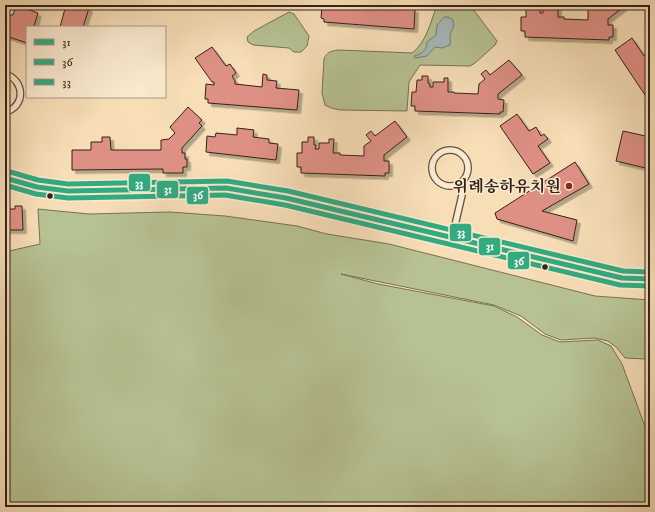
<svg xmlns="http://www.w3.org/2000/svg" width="655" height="512" font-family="'IM FELL DW Pica','Noto Serif KR',serif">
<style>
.green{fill:#b7c293;stroke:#757256}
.water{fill:#a3b9bb;stroke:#767d7b}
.building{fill:#df9085;stroke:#33221a;filter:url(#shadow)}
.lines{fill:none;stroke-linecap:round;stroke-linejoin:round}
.lane-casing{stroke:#645141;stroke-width:8}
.street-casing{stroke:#645141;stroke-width:13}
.lane{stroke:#faead0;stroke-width:5.5}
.street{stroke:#faead0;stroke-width:11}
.bus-1-casing{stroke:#faead0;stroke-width:8}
.bus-2-casing{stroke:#faead0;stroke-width:8}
.bus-3-casing{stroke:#faead0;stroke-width:8}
.bus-1{stroke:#33aa80;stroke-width:5}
.bus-2{stroke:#33aa80;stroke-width:5}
.bus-3{stroke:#33aa80;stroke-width:5}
.poi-dot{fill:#8f2418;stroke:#faead0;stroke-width:1.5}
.bus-dot{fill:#33221a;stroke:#faead0;stroke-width:1.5}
.labels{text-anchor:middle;stroke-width:3;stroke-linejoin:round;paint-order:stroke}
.poi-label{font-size:16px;font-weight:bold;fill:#33221a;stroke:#faead0;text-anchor:end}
.line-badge{stroke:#faead0;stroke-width:1.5}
.badge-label{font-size:11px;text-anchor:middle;font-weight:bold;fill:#fff}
</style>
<defs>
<filter id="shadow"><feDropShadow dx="3.5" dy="3.5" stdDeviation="0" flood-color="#0004"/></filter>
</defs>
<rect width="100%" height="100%" fill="#f7deb7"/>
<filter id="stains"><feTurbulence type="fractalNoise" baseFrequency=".005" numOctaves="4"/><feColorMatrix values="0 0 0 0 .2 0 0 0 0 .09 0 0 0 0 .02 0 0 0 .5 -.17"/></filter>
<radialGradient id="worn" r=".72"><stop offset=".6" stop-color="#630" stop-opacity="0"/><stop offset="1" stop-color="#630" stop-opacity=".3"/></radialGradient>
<g class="green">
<path d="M437 5H470L497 41 495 45 475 63 470 66 420 65 409 82 407 111 340 110 331 108 325 105 322 93 324 59C327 52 331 51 338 50L412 53C426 43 431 21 437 5Z"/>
<path d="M289 12 294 14 309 36 307 46 301 52H294L289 48 253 45 248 42 247 37 254 31Z"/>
<path d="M38 209 89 214 170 212 225 216 297 226 327 234 389 244 595 296 650 300V321L646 326V359L625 358 616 347 608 341 595 338 561 340 545 334 521 316 494 305 341 274 378 284 494 306 517 317 542 335 560 342 598 340 611 346 622 364 650 440V507H5V252L40 244Z"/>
</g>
<path class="water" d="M444 17H448L453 20C455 30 451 28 450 36 450 40 451 41 450 45L442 48 435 47 427 56 415 58 414 56C422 54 427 50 427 42L436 35 437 25Z"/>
<g class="building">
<path d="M16 5 38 13 34 26 37 27H27V43L6 36 8 29 6 28 10 15H13Z"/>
<path d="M66 5H79L89 8 83 27H60Z"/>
<path d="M322 5H393V7L415 9 414 29 324 22V19L321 18Z"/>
<path d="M532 5H538V9H540V13H543V7L553 8V5H558V17H564V19L588 20V10L594 5H626L608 19V25H613V37H609V40L525 37V31H521V17H526V6Z"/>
<path d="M632 38 644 56 650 52V96L647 98 615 50Z"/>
<path d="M212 47 226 66 230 64 236 73 232 76 235 81V84L262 87 263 74 267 75V80L277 81 276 88 299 90 297 110 208 103V99H205L206 84 214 85V82H212L195 58Z"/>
<path d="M509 60 522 75 498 94V99L504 100 503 112H500V114L415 111V106H411L412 92H416L417 80H422V76H428V83L430 84V87H433V82H444V78H448V92H454V93L478 94 479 84 485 79 481 74 486 70 490 75Z"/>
<path d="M188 107 202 120 199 123 202 126 182 148V153H185V159H187V167H183V173H163V169L72 170V150H91V142H102V137H110L111 150H161V140L169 139 175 133 170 127Z"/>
<path d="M517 114 529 131 536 127 541 136 544 134 548 139 538 146 550 163 533 174 500 126Z"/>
<path d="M395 121 407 137 384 155V161H389V173H385V176L301 173V167H297V153H302V142H308V137H314V145H316L315 149H319V143H329V139H334L333 153H340V155L364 156V146L371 141 366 135 371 131 375 136Z"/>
<path d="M237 128 254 130 253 137 269 139V143L278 144 276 160 206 152 207 136 215 137 216 133 237 135Z"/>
<path d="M623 131 650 137V169L616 161Z"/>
<path d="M575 162 589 184 542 211 577 220 573 241 497 219 495 213Z"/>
<path d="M15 206H22L23 230H5V212H8V209H15Z"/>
</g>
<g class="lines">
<defs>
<g id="lane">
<path d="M5 74C25 80 26 107 5 112"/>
<circle cx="450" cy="168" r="18"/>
<path d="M452 238 462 195 461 183"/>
</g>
<path id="street" d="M5 178 37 187 68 191 226 188 286 198 622 278 650 279"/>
</defs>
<use href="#lane" class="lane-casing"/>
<use href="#street" class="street-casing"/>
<use href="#lane" class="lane"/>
<use href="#street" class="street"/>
<defs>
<path id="bus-1" d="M5 178 37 187 68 191 226 188 286 198 622 278 650 279"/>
<path id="bus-2" d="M5 185 36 194 68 198 225 195 285 205 620 285 650 286"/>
<path id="bus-3" d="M7 171 38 180 68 184 227 181 288 191 623 271 650 272"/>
</defs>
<use href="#bus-1" class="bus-1-casing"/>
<use href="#bus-2" class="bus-2-casing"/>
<use href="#bus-3" class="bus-3-casing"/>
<use href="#bus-1" class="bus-1"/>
<use href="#bus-2" class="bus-2"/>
<use href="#bus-3" class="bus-3"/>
</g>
<circle class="poi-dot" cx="569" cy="186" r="4"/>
<g class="bus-dot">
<circle cx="50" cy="196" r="3.5"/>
<circle cx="545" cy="267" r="3.5"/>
</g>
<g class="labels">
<g class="poi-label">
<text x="561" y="192">위례송하유치원</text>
</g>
</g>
<g class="line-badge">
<rect x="128" y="173" width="23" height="19" rx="4" fill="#33aa80"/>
<rect x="156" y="180" width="23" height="19" rx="4" fill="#33aa80"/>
<rect x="186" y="186" width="23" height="19" rx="4" fill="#33aa80"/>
<rect x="449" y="223" width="23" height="19" rx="4" fill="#33aa80"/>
<rect x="478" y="237" width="23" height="19" rx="4" fill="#33aa80"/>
<rect x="507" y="251" width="23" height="19" rx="4" fill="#33aa80"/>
</g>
<g class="badge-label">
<text x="139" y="187">33</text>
<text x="168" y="193">31</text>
<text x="198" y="199">36</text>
<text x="461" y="236">33</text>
<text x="490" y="250">31</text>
<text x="519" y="265">36</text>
</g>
<rect width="655" height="512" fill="none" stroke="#f7deb7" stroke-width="20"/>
<rect x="6" y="6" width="643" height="500" fill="none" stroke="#33221a" stroke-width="2"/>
<rect x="10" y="10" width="635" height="492" fill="none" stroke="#33221a"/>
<rect x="26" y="26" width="140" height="72" fill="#faead0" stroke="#aa9a87"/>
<rect x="34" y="39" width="20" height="6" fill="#33aa80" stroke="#aa9a87"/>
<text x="62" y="46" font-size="12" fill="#33221a">31</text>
<rect x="34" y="59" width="20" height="6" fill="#33aa80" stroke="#aa9a87"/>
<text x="62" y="66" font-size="12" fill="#33221a">36</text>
<rect x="34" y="79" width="20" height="6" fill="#33aa80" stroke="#aa9a87"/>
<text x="62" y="86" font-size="12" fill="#33221a">33</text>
<rect width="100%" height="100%" filter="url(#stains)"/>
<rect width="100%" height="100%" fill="url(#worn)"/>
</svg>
